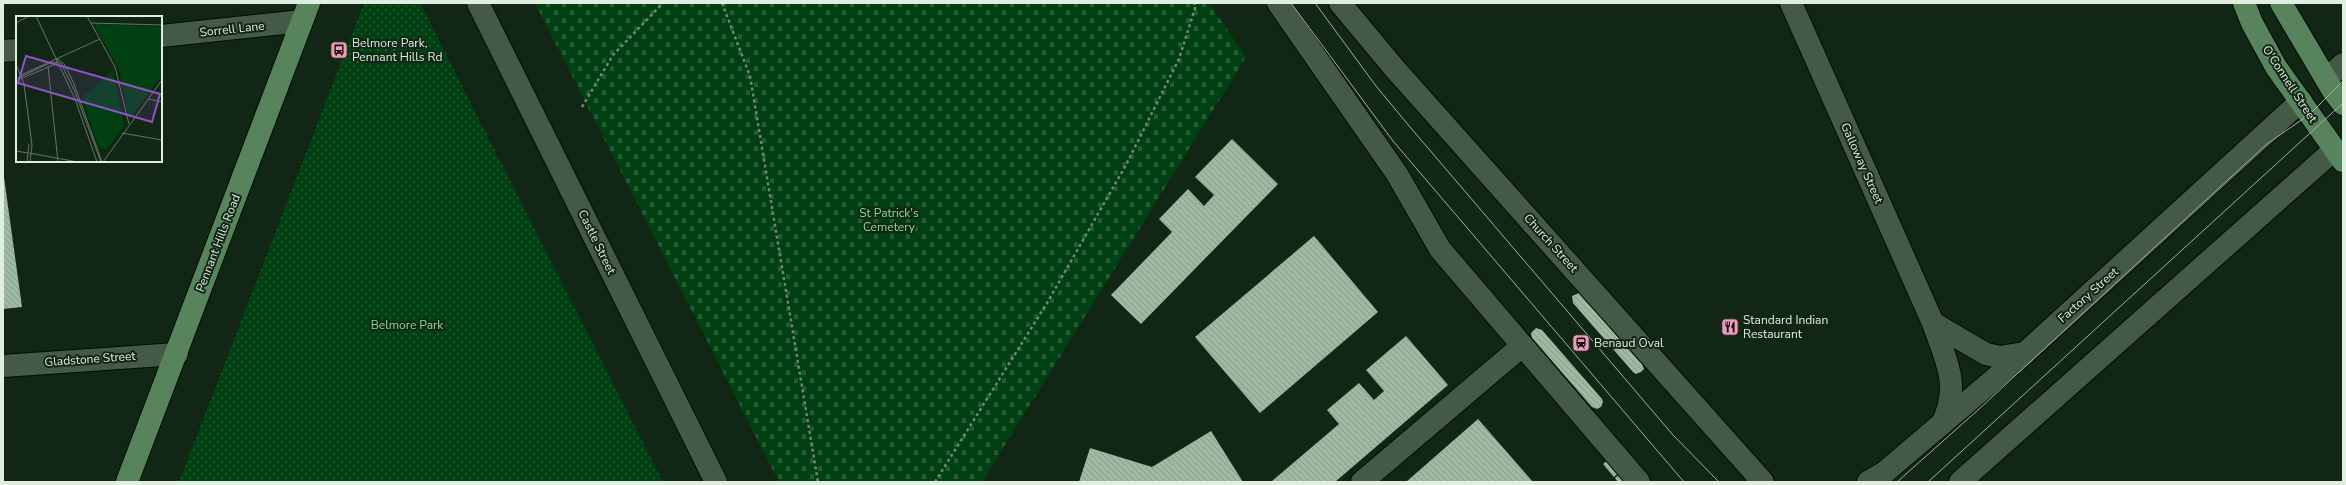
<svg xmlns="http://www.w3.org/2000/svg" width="2346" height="485" font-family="'Nunito Sans',sans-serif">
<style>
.cemetery{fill:url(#cemetery-stones)}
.park{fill:url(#park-dots)}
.building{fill:url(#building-back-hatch)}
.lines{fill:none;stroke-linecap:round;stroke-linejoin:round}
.minor-casing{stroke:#000e02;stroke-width:24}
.major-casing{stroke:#000e02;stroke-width:24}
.path{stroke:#748576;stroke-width:2.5;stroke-dasharray:3 3;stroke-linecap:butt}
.minor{stroke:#445a46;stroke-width:22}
.major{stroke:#58845d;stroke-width:22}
.tram{stroke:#a1b0a2;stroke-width:1}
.labels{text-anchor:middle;stroke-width:4;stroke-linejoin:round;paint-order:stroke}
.street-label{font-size:12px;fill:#e0ede1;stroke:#112614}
.poi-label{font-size:12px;fill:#e0ede1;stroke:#112614;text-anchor:start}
.park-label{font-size:12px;fill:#87dc92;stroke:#112614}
.inset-road{fill:none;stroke:#647666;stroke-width:1}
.view{fill:#8f53c6;fill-opacity:0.15;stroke:#8f53c6;stroke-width:2}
.inset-edge{fill:none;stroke:#e0ede1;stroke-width:2}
</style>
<defs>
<pattern id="cemetery-stones" width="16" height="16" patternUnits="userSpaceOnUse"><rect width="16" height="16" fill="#014013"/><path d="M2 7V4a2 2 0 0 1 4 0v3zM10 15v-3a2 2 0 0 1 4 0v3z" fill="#265c35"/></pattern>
<pattern id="park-dots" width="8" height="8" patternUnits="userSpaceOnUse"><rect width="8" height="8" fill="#014013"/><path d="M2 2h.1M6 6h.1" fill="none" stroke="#265c35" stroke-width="1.8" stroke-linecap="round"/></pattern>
<pattern id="building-back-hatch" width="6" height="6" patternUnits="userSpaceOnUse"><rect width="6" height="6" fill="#9fb8a1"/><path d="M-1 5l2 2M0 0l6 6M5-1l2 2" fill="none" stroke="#889c8a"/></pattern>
</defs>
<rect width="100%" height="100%" fill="#112614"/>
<path class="cemetery" d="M535 3H1209L1246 57 982 482H779Z"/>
<path class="park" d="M364 3H420L663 482H179Z"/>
<g class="building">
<path d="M1232 139 1278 184 1141 324 1111 295 1172 232 1159 219 1188 189 1204 206 1214 195 1195 177Z"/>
<path d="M3 170 22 307 3 309Z"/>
<path d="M1314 236 1378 312 1260 413 1195 337Z"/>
<path d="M1579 293 1642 364 1644 369 1641 372 1636 374 1633 372 1573 303 1572 296Z"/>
<path d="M1536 328 1542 330 1602 399 1603 402 1601 407 1597 409 1592 407 1532 338 1531 333Z"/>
<path d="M1406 336 1448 385 1335 482H1273L1272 481 1339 424 1327 410 1359 383 1374 400 1384 391 1366 370Z"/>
<path d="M1478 419 1533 482H1406Z"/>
<path d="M1211 431 1243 482H1079L1090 448 1152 467Z"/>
<path d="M1609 459 1620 472 1614 477 1603 464Z"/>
<path d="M1621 473 1629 482H1618L1615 478Z"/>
</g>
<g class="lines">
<defs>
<g id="minor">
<path d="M478 3 716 482"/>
<path d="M1278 3 1397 174 1440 249 1639 482"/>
<path d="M1340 3 1395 69 1763 482"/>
<path d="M1791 3 1933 323C1946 361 1961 385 1942 424"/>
<path d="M161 36 302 21"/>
<path d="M3 51 17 50"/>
<path d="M2326 79 2343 64"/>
<path d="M1933 323 1986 354 1999 357 2025 353"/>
<path d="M3 366 177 354"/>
<path d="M1362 482 1522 346"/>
<path d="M1868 482 1885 472 2025 353 2301 101"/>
<path d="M1960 482 2334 150"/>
</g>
<g id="major">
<path d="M2244 3 2252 23 2276 67 2343 161"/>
<path d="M2281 3 2333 91 2343 104"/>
<path d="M127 482 309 3"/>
</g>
</defs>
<use href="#minor" class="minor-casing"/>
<use href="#major" class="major-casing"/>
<g class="path">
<path d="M722 3 750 76 818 482"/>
<path d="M582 107 613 55 663 3"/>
<path d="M935 482 1047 303 1126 165 1179 59 1196 5 1194 3"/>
</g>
<use href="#minor" class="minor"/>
<use href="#major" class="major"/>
<g class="tram">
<path d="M1291 3 1393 141 1684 482"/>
<path d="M1315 3 1376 86 1410 127 1673 435 1719 482"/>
<path d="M1897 482 1979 409 2231 177 2267 144 2310 114 2343 81"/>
<path d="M1928 482 2343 103"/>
</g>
</g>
<defs>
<symbol id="bus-square" viewBox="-11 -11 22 22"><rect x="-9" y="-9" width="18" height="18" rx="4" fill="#ef9ab8" stroke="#112614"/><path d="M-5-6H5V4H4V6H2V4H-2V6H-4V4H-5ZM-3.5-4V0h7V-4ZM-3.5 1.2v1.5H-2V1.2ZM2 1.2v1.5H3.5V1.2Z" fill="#111"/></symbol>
<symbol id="restaurant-square" viewBox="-11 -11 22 22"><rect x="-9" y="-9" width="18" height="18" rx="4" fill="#ef9ab8" stroke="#112614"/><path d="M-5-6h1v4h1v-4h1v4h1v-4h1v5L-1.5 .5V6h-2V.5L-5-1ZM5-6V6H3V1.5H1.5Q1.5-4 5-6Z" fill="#111"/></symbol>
<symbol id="station-square" viewBox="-11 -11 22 22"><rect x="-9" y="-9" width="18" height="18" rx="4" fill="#ef9ab8" stroke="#112614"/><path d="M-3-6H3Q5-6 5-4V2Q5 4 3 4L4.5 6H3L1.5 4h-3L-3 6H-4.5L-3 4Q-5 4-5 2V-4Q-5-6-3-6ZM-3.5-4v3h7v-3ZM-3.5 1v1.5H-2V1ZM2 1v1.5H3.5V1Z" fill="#111"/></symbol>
</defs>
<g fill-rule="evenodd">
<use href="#bus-square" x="329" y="40" width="20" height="20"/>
<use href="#restaurant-square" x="1720" y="317" width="20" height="20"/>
<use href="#station-square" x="1571" y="333" width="20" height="20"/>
</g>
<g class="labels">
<g class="street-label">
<text transform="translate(232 29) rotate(-6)" y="4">Sorrell Lane</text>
<text transform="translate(2290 84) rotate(57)" y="4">O'Connell Street</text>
<text transform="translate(1862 163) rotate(66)" y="4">Galloway Street</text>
<text transform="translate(597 242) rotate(64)" y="4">Castle Street</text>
<text transform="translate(218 243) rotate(-69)" y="4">Pennant Hills Road</text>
<text transform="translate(1551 243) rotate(48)" y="4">Church Street</text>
<text transform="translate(2088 295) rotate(-42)" y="4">Factory Street</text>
<text transform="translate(90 359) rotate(-4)" y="4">Gladstone Street</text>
</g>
<g class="poi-label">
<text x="352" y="47">Belmore Park,<tspan x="352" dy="14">Pennant Hills Rd</tspan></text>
<text x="1743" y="324">Standard Indian<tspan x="1743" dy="14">Restaurant</tspan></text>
<text x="1594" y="347">Benaud Oval</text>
</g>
<g class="park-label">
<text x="889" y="217">St Patrick's<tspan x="889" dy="14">Cemetery</tspan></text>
<text x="407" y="329">Belmore Park</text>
</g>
</g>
<g transform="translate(16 16)">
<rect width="146" height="146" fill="#112614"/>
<path d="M97 54 108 109 91 133 83 132 66 82Z" fill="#014013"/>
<path d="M80 8 146 11V59L113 103 103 53 79 11Z" fill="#014013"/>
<path d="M135 18 139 46 145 51 127 73 114 62 117 57 112 52 110 43 105 44 102 25Z" fill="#014013"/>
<path class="inset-road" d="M20 0 59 83 81 146M71 0 99 51 113 108M0 7 13 0M75 7 146 9M42 43 49 49 58 68 86 146M0 48 8 68 16 129 14 146M32 50 42 146M5 59 84 23M6 62 40 48 42 43M0 63 36 46 45 47 59 76 85 146M132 83 146 86M106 117 146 124M0 135 12 137M13 137 62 146M11 146 13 128M87 146 146 64"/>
<path class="view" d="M10 40 144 78 136 106 2 67Z"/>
<rect width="146" height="146" class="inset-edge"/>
</g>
<rect width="2346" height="485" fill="none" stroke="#e0ede1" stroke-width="8"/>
</svg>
